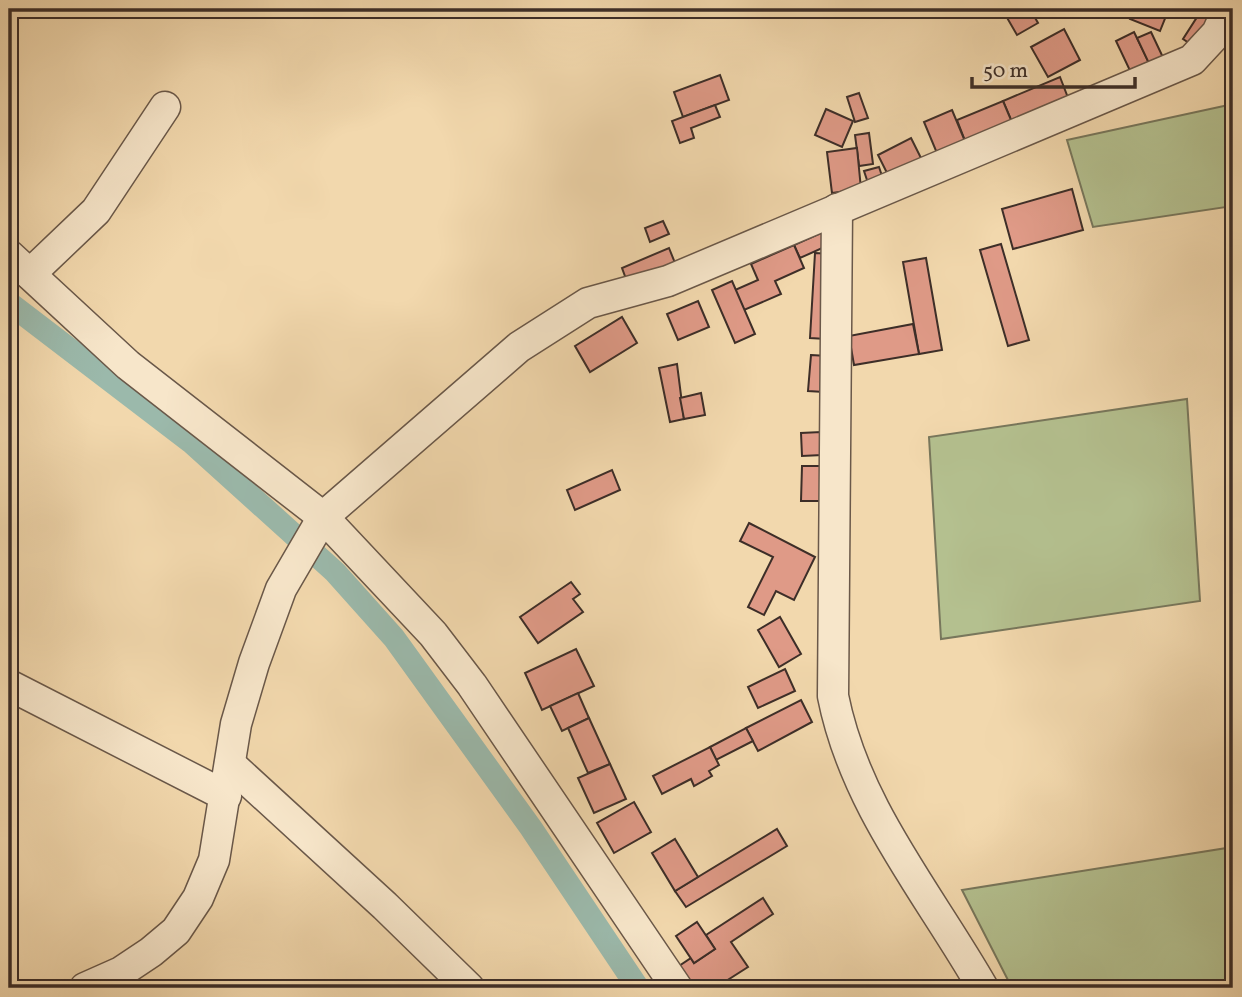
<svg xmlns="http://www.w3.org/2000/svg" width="1242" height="997" font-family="Vollkorn,serif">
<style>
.green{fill:#b4c08f;stroke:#78775c;stroke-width:2}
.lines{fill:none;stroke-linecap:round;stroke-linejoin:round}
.canal{stroke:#9bb9ab;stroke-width:23}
.building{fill:#df9a87;stroke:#3d2e28;stroke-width:2}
.minor-casing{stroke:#6a5849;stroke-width:33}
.minor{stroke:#f7e6ca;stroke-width:30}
</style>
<rect width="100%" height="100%" fill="#f2d8ad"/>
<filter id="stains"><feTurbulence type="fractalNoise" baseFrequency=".00286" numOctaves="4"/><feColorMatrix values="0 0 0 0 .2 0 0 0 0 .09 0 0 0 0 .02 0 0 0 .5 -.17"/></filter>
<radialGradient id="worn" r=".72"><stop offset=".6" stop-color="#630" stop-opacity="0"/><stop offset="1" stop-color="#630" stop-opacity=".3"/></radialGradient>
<g class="green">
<path d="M1233 104V206L1093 227 1067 140Z"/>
<path d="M1187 399 1200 601 941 639 929 437Z"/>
<path d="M1233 847V988H1012L962 890Z"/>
</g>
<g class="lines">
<path class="canal" d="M9 303 191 442 335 572 394 638 531 828 638 988"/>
</g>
<g class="building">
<path d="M1002 9H1030L1038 23 1017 35Z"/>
<path d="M1106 9H1121L1114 17Z"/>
<path d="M1134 9H1147L1166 16 1160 31 1130 19Z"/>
<path d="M1201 11 1219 23 1201 51 1183 39Z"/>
<path d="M1064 29 1080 60 1048 77 1031 47Z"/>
<path d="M1134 32 1152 69 1133 77 1116 41Z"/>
<path d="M1151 32 1168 68 1154 74 1137 38Z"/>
<path d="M720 75 729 100 683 117 674 92Z"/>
<path d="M1060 77 1070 103 1014 127 1003 101Z"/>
<path d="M859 93 868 118 855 122 847 97Z"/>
<path d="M1003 101 1014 127 967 146 957 120Z"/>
<path d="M715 105 720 117 691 128 694 138 680 143 672 121Z"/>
<path d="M826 109 853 121 842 147 815 135Z"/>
<path d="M952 110 967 146 939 158 924 122Z"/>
<path d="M869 133 873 164 859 166 855 135Z"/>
<path d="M911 138 922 160 889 177 878 155Z"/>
<path d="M857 148 861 189 832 193 827 152Z"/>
<path d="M879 167 883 179 868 183 864 171Z"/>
<path d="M1072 189 1083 230 1013 249 1002 209Z"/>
<path d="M663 221 669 234 650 242 645 228Z"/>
<path d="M823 232 829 245 800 258 794 245Z"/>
<path d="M1001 244 1029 340 1008 346 980 250Z"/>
<path d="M794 245 804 268 775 281 781 294 744 310 735 290 758 280 751 264Z"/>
<path d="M669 248 677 268 629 287 622 268Z"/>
<path d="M815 253 831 254 826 339 810 338Z"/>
<path d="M926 258 942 350 919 354 903 262Z"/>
<path d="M732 281 755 334 735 343 712 290Z"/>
<path d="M698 301 709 327 678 340 667 314Z"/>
<path d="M622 317 637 343 590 372 575 346Z"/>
<path d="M913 324 919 354 854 365 849 336Z"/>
<path d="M811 355 827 356 824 392 808 391Z"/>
<path d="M677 364 684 419 670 422 659 368Z"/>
<path d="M701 393 705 415 684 419 680 398Z"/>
<path d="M821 432 822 455 802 456 801 433Z"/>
<path d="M802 466H821V501H801Z"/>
<path d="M612 470 620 490 575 510 567 490Z"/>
<path d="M749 523 815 557 794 600 776 591 764 615 748 607 773 557 740 541Z"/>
<path d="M571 582 580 594 573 599 583 612 538 643 520 617Z"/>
<path d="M780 617 801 654 779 667 758 630Z"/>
<path d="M576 649 594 686 542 710 525 673Z"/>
<path d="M785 669 795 691 758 708 748 687Z"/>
<path d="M578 693 589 718 562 731 550 706Z"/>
<path d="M801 700 812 722 758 751 746 728Z"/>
<path d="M589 718 610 764 588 773 568 728Z"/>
<path d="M746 728 753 741 716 760 710 747Z"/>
<path d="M710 747 719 765 709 771 712 776 694 786 691 779 662 794 653 776Z"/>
<path d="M610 764 626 799 594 813 578 778Z"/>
<path d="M634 802 651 832 614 853 597 823Z"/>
<path d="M777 829 787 846 686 907 675 891Z"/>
<path d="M675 839 698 877 675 891 652 853Z"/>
<path d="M763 898 773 914 731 942 748 967 715 988H694L679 966 691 958 694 963 715 949 706 935Z"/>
<path d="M697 922 715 949 694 963 676 936Z"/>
</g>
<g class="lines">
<defs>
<g id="minor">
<path d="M837 209 833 696C855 807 928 892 983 988"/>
<path d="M9 255 128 365 323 517 433 634 472 685 677 988"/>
<path d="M30 274 96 211 165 107"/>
<path d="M9 685 226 796"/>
<path d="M230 764 385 906 469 988"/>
<path d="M85 988 121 972 151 952 176 931 198 898 214 860 236 724 254 663 281 589 323 517 519 347 588 303 668 281 1192 60 1217 33 1228 9"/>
</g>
</defs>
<use href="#minor" class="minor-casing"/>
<use href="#minor" class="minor"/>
</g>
<rect width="1242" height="997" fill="none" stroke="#f2d8ad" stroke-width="35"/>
<rect x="10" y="10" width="1221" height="976" fill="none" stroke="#3d2e28" stroke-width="3.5"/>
<rect x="18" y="18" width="1207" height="962" fill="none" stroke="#3d2e28" stroke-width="2"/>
<path d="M972 77v10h163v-10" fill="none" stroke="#3d2e28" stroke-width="3.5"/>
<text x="983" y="77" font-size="21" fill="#3d2e28" stroke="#f7e6ca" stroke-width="5" paint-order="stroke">50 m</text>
<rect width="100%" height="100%" filter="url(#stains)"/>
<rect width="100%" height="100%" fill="url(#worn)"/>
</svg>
